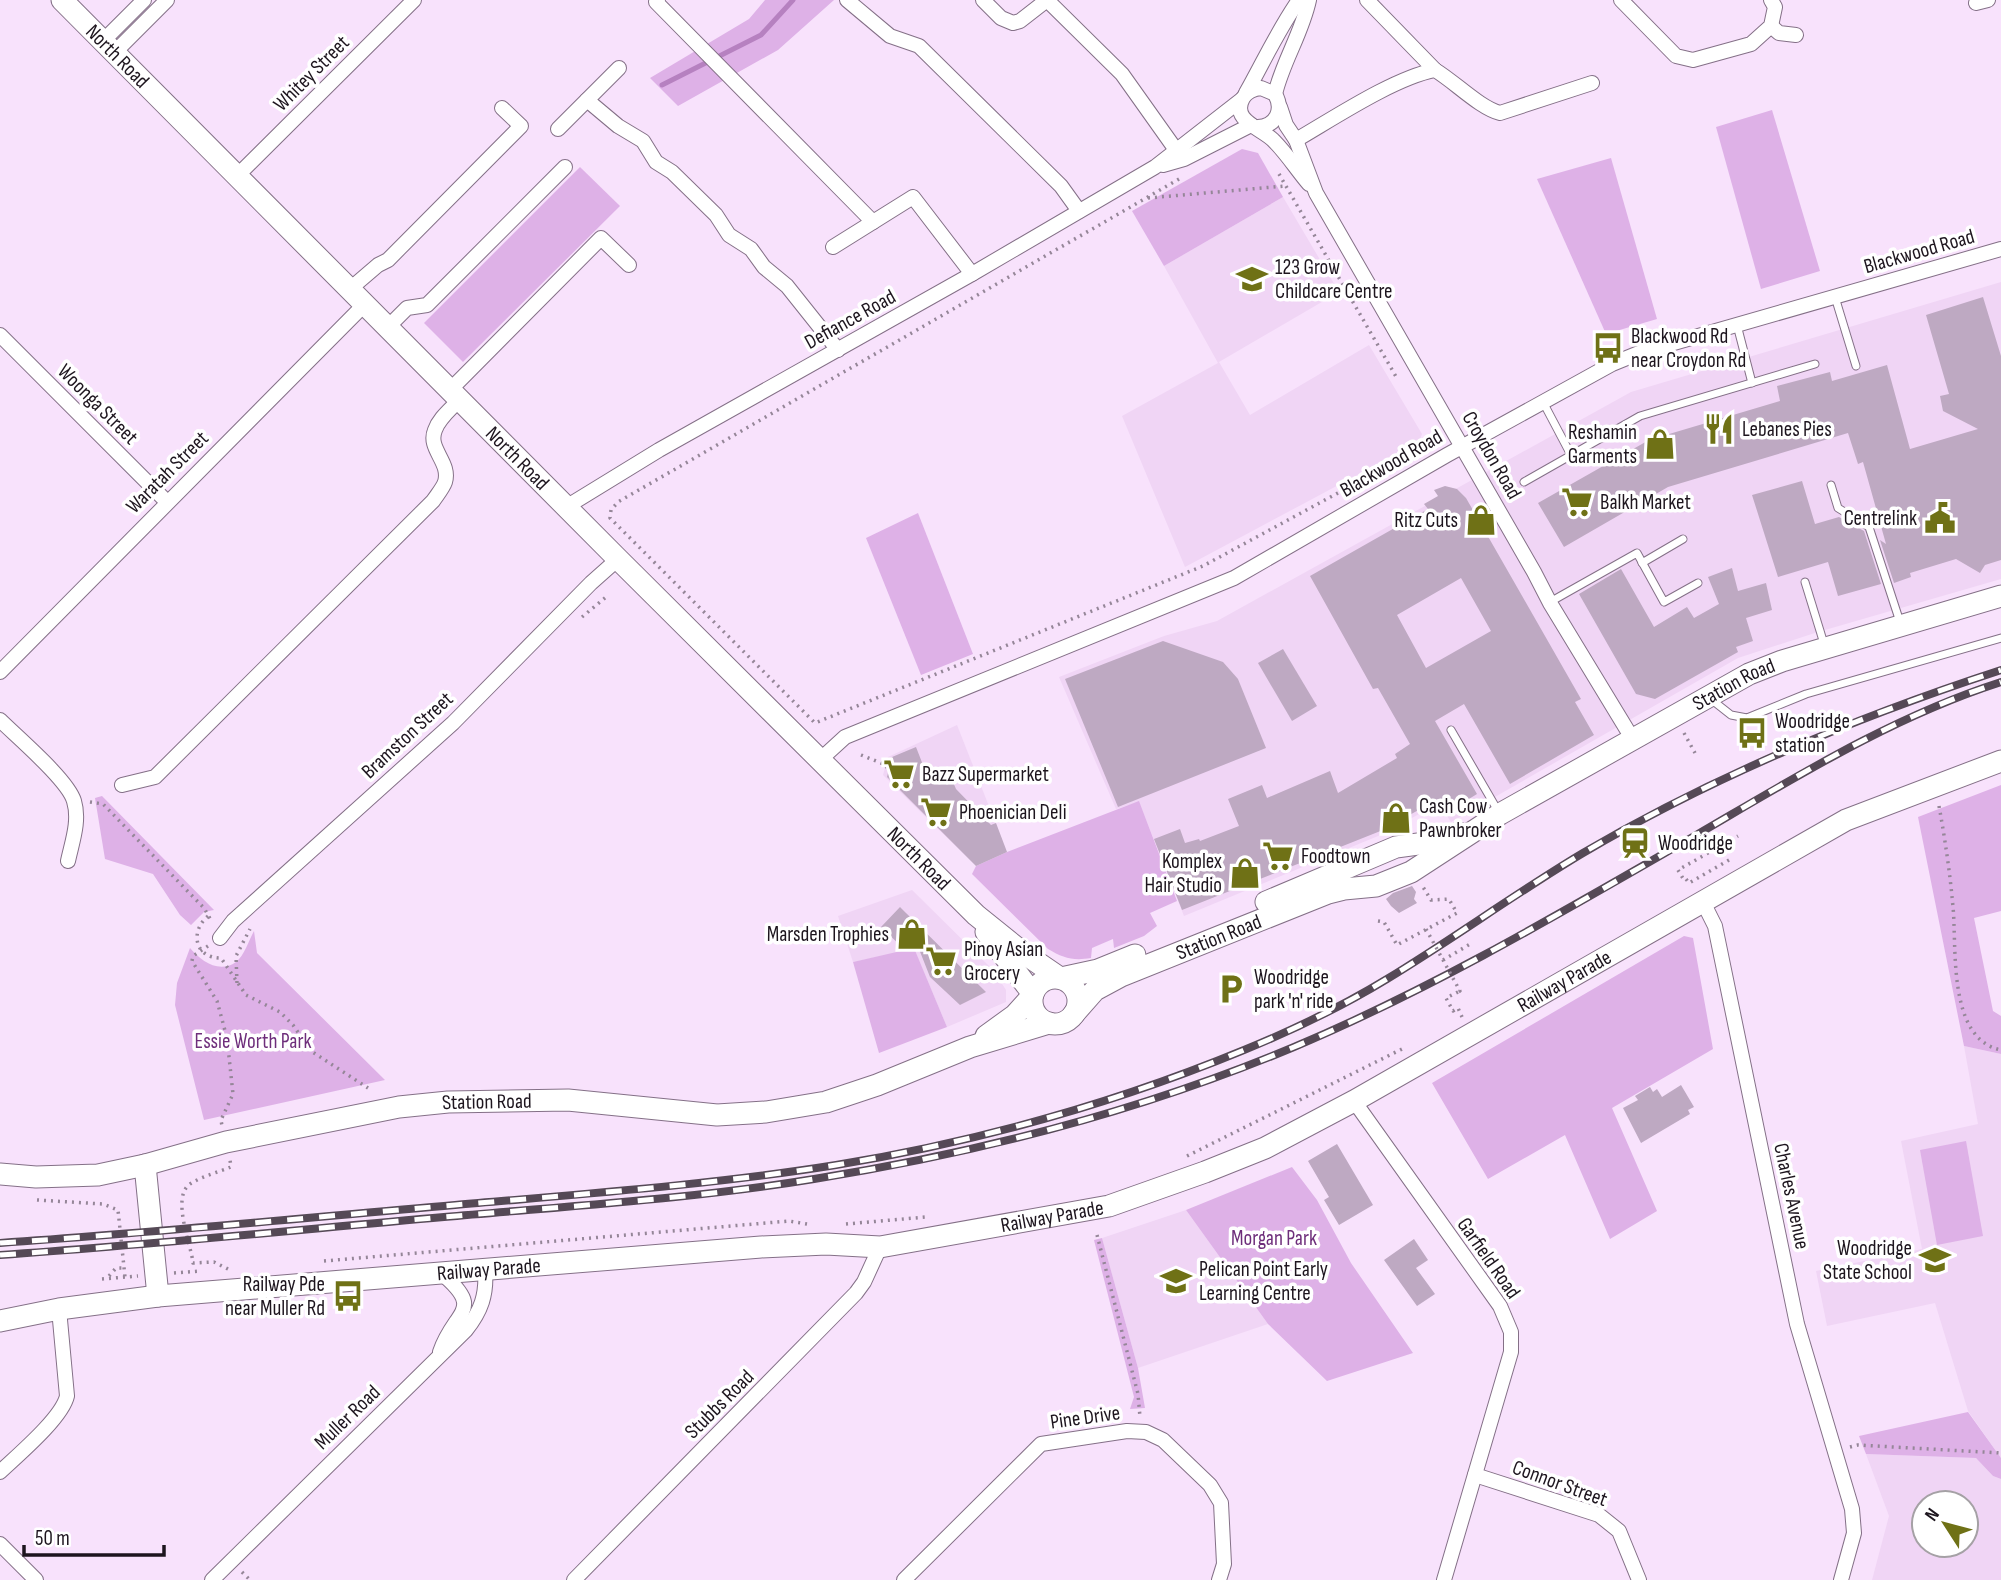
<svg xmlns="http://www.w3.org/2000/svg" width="2001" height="1580" font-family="'Sofia Sans Condensed',sans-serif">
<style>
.built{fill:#f0d5f5;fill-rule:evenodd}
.green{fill:#deb1e7}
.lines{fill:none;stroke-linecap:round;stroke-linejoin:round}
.stream{stroke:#b681c0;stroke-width:5}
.building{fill:#bea9c2;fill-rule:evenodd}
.lane-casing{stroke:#847087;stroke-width:9}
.street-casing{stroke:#847087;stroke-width:16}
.secondary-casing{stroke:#847087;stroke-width:23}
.path{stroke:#958698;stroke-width:3.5;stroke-dasharray:2 5;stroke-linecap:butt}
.lane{stroke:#fff;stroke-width:7}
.street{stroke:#fff;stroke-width:14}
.secondary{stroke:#fff;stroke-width:21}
.rail-casing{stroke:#554956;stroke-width:8}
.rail{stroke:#fff;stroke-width:5;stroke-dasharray:16;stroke-linecap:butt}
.path-bridge{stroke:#958698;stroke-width:3.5;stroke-dasharray:2 5;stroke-linecap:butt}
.labels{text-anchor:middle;stroke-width:7;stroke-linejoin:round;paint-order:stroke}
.street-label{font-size:21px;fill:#1d151e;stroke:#fff}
.poi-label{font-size:21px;fill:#1d151e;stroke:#fff;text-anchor:start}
.park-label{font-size:21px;fill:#6e2e7b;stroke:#fff}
</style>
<rect width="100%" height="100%" fill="#f8e2fc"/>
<g class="built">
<path d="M1283 197 1339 292 1219 362 1250 415 1369 345 1422 434 1419 442 1185 567 1122 416 1218 363 1164 266Z"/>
<path d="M2001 282V579L1818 632 1738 658 1451 822 1439 803 1383 834 1184 916 1139 802 1116 809 1059 677 1164 636 1217 621 1631 392Z"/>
<path d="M957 725 1007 852 976 866 883 775 888 757Z"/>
<path d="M912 890 993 970 1006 990V1002L947 1027 914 949 853 962 838 916Z"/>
<path d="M1964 1046 2001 1054V1458L1968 1411 1935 1303 1827 1326 1816 1271 1922 1249 1901 1141 1978 1124Z"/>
<path d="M1186 1210 1268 1324 1138 1368 1102 1238Z"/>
<path d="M1866 1454 1976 1458 1993 1476 2001 1479V1580H1872L1889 1516ZM1924 1503H1966V1545H1924Z"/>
</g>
<g class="green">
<path d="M765 0H834L778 50 678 106 650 78 749 19Z"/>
<path d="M1772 110 1820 271 1761 289 1716 127Z"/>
<path d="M1242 149 1258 153 1283 197 1164 266 1132 211Z"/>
<path d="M1611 158 1657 319 1606 334 1537 179Z"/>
<path d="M580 167 620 206 463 362 424 323Z"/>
<path d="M918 513 973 654 921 675 866 538Z"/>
<path d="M2001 785V911L1974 918 1993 1011 2001 1016V1054L1964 1046 1918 817Z"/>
<path d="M102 796 214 910 204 912 191 925 180 915 153 874 105 859 95 798Z"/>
<path d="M1139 801 1177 901 1150 913 1157 926 1144 936 1114 948 1113 939 1092 948 1091 958C1073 961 1063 958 1048 949L972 874 976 866 1007 852Z"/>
<path d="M254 931 257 953 385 1080 204 1120 175 1005 177 983 190 948C201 961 219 974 236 962 244 956 249 940 254 931Z"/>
<path d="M1684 936 1693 938 1713 1049 1612 1108 1657 1211 1610 1239 1565 1135 1488 1179 1432 1083Z"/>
<path d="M914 948 947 1027 879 1053 853 962Z"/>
<path d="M1966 1141 1983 1236 1937 1245 1920 1150Z"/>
<path d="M1292 1167 1317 1200 1351 1263 1413 1353 1327 1381 1268 1324 1186 1210Z"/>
<path d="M1102 1238 1138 1368 1145 1408 1130 1409 1134 1397 1094 1240Z"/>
<path d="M1968 1412 2001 1458V1479L1993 1476 1976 1458 1866 1454 1859 1436Z"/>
</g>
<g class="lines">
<path class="stream" d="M662 85 761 35 793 0"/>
</g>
<g class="building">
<path d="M1983 297 2001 356V560L1985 565 1980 573 1956 559 1910 573 1911 577 1894 583 1880 540 1886 544 1863 462 1858 464 1848 433 1668 487 1564 547 1538 503 1649 440 1780 401 1777 386 1830 372 1832 381 1887 365 1910 449 1978 429 1943 411 1940 396 1949 394 1926 315Z"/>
<path d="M1802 481 1815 524 1839 517 1864 531 1881 584 1838 596 1828 562 1778 577 1752 495Z"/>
<path d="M1445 486 1457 489 1466 498 1581 699 1575 702 1594 735 1510 784 1464 704 1435 721 1477 794 1446 813 1438 799 1383 830 1182 910 1154 839 1180 829 1185 843 1199 839 1200 841 1239 826 1228 799 1262 785 1267 798 1330 771 1338 793 1397 758 1395 754 1410 744 1378 688 1373 689 1310 576 1428 509 1424 504 1438 496 1434 490ZM1461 578 1491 631 1426 668 1397 615Z"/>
<path d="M1732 568 1738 591 1766 583 1772 610 1746 618 1753 641 1736 647 1738 652 1655 699 1636 694 1579 594 1621 569 1654 627 1687 607 1694 618 1719 604 1708 577Z"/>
<path d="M1163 641 1223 662 1238 679 1266 748 1118 807 1065 679Z"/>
<path d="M1283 649 1317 706 1292 721 1258 663Z"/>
<path d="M916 747 930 783 950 775 956 789 991 825 996 823 1007 852 976 866 887 777 892 757Z"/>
<path d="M1412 886 1416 892 1414 899 1417 903 1399 913 1391 906 1386 899 1393 893Z"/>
<path d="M900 907 906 913 986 992 960 1005 930 977 917 944 903 948 881 927Z"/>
<path d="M1681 1085 1694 1107 1688 1110 1690 1114 1641 1143 1623 1108 1638 1100 1635 1096 1650 1087 1653 1092 1657 1089 1662 1097Z"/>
<path d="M1337 1144 1373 1205 1339 1225 1324 1200 1329 1197 1308 1161Z"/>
<path d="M1414 1239 1428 1260 1416 1268 1435 1294 1417 1306 1384 1260Z"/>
</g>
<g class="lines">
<defs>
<g id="lane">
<path d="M1835 297 1856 366"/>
<path d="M1737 325 1752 383"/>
<path d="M1543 402 1571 455"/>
<path d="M1524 482 1640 416 1815 364"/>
<path d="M1831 485 1838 508 1869 527 1901 625"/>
<path d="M1642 563 1683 539"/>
<path d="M1805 582 1825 647"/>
<path d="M1550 602 1637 553 1664 602 1698 583"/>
<path d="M1712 700 1731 715 1747 718 1806 694 2001 638"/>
<path d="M1451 730 1498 811"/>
</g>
<g id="street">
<path d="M658 0 656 2 873 222"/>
<path d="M847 0 890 36 919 46 1061 186 1079 211"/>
<path d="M983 0 1001 18 1013 23 1020 21 1047 0"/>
<path d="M1047 0 1122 74 1176 150"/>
<path d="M1367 0 1435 70"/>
<path d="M1621 0 1676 56 1693 60 1751 44 1771 26 1775 7 1771 0"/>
<path d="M1976 3 1988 0"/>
<path d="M1771 26 1779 33 1796 35"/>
<path d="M103 41 144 0"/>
<path d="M114 53 167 0"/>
<path d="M1246 93C1264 61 1278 30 1299 0"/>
<path d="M1275 94C1283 61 1302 33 1309 0"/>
<path d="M587 100 618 126 643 141 656 162 672 172 716 215 729 235 751 249 764 267 787 286 838 350"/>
<path d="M1280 107 1286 125 1296 140 1316 193 1534 572 1550 603 1632 738"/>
<path d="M1258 127C1276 126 1284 110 1275 94L1261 88C1253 89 1247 91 1243 98 1230 121 1262 128 1274 141 1287 154 1297 170 1309 184"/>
<path d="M558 129 619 68"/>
<path d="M1296 140C1334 118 1394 78 1435 70 1455 82 1480 108 1500 113L1592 83"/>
<path d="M1163 165 1184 159 1251 125"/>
<path d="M237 176 414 0"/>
<path d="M833 247 913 197 972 274"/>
<path d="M350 289 378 265 388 260 521 126 502 108"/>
<path d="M388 327 407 308 427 305 565 167"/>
<path d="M0 335 167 502"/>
<path d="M450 390 601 238 629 265"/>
<path d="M566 507 659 450 972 274 1155 167 1241 100"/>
<path d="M0 672 365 304"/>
<path d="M0 720C17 737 68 780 74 801 80 821 72 842 68 861"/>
<path d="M821 759 845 737 1234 578 1447 455 1612 364 1639 353 2001 249"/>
<path d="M122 785 155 777 433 501C437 495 443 488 445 482 451 462 427 449 435 430 439 418 451 409 460 399"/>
<path d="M1703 902 1715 926 1797 1324 1852 1509 1854 1533 1841 1580"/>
<path d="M220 938 233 921 453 723 591 583 618 559"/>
<path d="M1354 1101 1500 1306 1511 1332V1352L1444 1580"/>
<path d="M440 1352C454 1310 486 1311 441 1273"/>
<path d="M0 1472C18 1455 62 1418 67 1396L59 1309"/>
<path d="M1475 1475 1599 1515 1619 1531 1639 1580"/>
<path d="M0 1544 36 1580"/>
<path d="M212 1580 466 1330C481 1311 487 1295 485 1270"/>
<path d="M574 1580 856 1293 864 1282 880 1247"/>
<path d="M904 1580 1041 1444 1127 1431 1146 1432 1163 1440 1210 1485 1221 1503 1224 1564 1219 1580"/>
</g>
<g id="secondary">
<path id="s1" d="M62 0 618 559 976 915 1022 952 1060 978"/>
<path d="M1266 902 1396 847 1433 842 1459 833"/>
<path d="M986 932 1033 994"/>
<path d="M1061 978 1098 970 1135 955"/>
<circle cx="1055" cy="1001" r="23"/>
<path id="s2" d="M1073 1015 1095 990 1121 976 1328 893 1344 889 1376 886 1411 872 1500 814 1749 674 1782 661 2001 596"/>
<path d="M986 1036 1015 1015 1032 996"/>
<path d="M145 1165 158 1296"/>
<path id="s3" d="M0 1174 36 1177 98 1175 145 1165 226 1142 399 1107 448 1102 568 1100 717 1115 766 1112 826 1102 877 1085 970 1047 1049 1023"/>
<path id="s4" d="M0 1321 59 1309 158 1296 761 1247 826 1244 880 1247 1109 1206 1205 1172 1265 1148 1354 1101 1846 820 2001 761"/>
</g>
</defs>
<use href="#lane" class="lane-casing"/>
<use href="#street" class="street-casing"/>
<use href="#secondary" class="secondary-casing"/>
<g class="path">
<path d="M1279 174 1398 380"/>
<path d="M1179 179 618 502 611 510 610 518 815 723 1203 566 1410 454"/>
<path d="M1148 198 1285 186"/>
<path d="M582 617 606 597"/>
<path d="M1684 733 1695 753"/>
<path d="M861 755 886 765 888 772"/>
<path d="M90 802 103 804 204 908 212 922"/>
<path d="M1939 806C1945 839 1950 873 1953 907 1957 947 1947 1039 2001 1050"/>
<path d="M1729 860 1689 883 1686 879 1684 880 1678 870 1738 836"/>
<path d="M208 916C190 931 194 958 221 958L246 995 280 1012 293 1025 311 1051 368 1088"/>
<path d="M1378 921 1384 922 1397 945 1457 913 1449 899 1431 900 1423 887"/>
<path d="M208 946 193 956 192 961 217 1001 227 1038 233 1094 221 1120 222 1126"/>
<path d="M1443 960 1472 943"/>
<path d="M237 983 236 956 250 929"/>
<path d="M1458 992 1446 998 1453 1011 1458 1008 1462 1017"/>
<path d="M1187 1156 1402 1049"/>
<path d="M37 1200 103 1204 118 1210 125 1277"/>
<path d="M846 1224 926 1217"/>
<path d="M1097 1235 1138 1394 1140 1417"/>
<path d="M324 1261 789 1221 807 1224"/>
<path d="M228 1269 214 1262 193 1263C191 1244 171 1197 190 1184 202 1176 219 1172 231 1167L230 1160"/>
<path d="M174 1273 201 1271"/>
<path d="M109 1276 116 1268H124"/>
<path d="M102 1279 138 1276"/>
<path d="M1850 1447 1858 1445 2001 1453"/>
<path d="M242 1572 250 1580"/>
</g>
<use href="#lane" class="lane"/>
<use href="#street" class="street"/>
<use href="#secondary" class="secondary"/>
<defs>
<g id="rail">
<path d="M0 1243C152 1233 304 1218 455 1205 582 1194 710 1185 836 1165 975 1142 1113 1104 1244 1050 1293 1030 1341 1007 1387 979 1453 939 1516 893 1583 853 1714 776 1857 717 2001 670"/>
<path d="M0 1255C148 1245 296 1230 444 1217 568 1206 692 1199 814 1179 978 1153 1141 1111 1294 1047 1434 988 1566 910 1698 834 1796 777 1892 717 2001 682"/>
</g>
</defs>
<use href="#rail" class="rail-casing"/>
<use href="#rail" class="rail"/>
<path class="path-bridge" d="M1426 929 1460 991 1458 992"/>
</g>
<defs>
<symbol id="school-bare" viewBox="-9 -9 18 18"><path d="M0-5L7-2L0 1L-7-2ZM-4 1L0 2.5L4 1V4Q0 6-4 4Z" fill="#6f7116" stroke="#fff" stroke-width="2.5" paint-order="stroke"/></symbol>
<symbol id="bus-bare" viewBox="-9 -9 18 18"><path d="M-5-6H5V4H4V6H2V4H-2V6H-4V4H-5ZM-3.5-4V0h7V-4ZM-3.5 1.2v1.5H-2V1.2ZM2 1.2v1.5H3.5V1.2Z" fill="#6f7116" stroke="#fff" stroke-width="2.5" paint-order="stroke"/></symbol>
<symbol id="restaurant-bare" viewBox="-9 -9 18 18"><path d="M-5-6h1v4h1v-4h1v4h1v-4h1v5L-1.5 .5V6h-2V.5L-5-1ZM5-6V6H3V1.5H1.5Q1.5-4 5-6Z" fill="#6f7116" stroke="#fff" stroke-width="2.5" paint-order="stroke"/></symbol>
<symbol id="shop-bare" viewBox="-9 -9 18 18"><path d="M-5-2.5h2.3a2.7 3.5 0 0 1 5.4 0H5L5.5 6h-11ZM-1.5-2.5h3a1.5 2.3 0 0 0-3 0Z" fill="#6f7116" stroke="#fff" stroke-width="2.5" paint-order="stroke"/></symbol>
<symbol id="supermarket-bare" viewBox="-9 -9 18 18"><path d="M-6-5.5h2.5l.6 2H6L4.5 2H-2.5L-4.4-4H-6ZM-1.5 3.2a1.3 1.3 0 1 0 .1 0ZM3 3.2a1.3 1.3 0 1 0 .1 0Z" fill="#6f7116" stroke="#fff" stroke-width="2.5" paint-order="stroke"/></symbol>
<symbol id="civic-bare" viewBox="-9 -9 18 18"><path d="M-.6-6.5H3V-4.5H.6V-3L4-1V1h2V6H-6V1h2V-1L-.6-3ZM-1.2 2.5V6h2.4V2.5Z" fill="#6f7116" stroke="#fff" stroke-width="2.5" paint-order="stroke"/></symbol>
<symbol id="station-bare" viewBox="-9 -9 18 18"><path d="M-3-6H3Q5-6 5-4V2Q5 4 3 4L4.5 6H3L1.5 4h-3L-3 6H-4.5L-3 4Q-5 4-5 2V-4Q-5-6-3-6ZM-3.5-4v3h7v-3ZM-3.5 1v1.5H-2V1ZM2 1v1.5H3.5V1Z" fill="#6f7116" stroke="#fff" stroke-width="2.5" paint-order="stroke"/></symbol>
<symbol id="parking-bare" viewBox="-9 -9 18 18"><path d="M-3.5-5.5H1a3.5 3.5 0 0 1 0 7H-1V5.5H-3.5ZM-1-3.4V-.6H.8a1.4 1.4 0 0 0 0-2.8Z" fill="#6f7116" stroke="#fff" stroke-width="2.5" paint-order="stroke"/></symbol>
</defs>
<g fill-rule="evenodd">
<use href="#school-bare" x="1230" y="257" width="44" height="44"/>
<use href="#bus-bare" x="1586" y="326" width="44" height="44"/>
<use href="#restaurant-bare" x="1697" y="407" width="44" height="44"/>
<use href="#shop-bare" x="1638" y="422" width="44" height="44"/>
<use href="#supermarket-bare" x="1555" y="480" width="44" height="44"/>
<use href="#civic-bare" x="1918" y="496" width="44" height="44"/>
<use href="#shop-bare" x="1459" y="498" width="44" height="44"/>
<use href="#bus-bare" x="1730" y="711" width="44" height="44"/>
<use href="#supermarket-bare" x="877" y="752" width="44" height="44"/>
<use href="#supermarket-bare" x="914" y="790" width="44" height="44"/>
<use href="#shop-bare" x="1374" y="796" width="44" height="44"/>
<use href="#station-bare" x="1613" y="821" width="44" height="44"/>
<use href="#supermarket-bare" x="1256" y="834" width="44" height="44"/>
<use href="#shop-bare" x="1223" y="851" width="44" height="44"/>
<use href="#shop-bare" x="890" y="912" width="44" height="44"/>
<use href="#supermarket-bare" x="919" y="939" width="44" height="44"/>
<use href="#parking-bare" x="1209" y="967" width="44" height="44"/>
<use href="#school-bare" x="1913" y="1238" width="44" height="44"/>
<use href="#school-bare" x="1154" y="1259" width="44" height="44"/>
<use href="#bus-bare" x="326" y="1274" width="44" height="44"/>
</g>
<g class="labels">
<g class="street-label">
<text dy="7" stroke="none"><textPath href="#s1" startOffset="79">North Road</textPath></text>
<text transform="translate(311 73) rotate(-45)" y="7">Whitey Street</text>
<text transform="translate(1919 251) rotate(-16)" y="7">Blackwood Road</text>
<text transform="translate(850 319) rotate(-29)" y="7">Defiance Road</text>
<text transform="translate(98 404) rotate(45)" y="7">Woonga Street</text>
<text transform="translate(1492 455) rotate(60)" y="7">Croydon Road</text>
<text dy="7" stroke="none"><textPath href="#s1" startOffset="646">North Road</textPath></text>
<text transform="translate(1391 463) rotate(-30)" y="7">Blackwood Road</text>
<text transform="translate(167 472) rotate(-45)" y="7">Waratah Street</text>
<text dy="7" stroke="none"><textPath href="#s2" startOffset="746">Station Road</textPath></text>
<text transform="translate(407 735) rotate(-43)" y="7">Bramston Street</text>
<text dy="7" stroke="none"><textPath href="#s1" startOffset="1213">North Road</textPath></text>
<text dy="7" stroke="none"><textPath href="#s2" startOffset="168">Station Road</textPath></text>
<text dy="7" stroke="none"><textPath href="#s4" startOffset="1626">Railway Parade</textPath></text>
<text dy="7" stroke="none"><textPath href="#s3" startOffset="495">Station Road</textPath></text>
<text transform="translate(1792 1196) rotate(78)" y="7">Charles Avenue</text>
<text dy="7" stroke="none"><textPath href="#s4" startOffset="1059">Railway Parade</textPath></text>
<text transform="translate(1489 1258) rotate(55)" y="7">Garfield Road</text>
<text dy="7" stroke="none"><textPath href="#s4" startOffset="492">Railway Parade</textPath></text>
<text transform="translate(719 1404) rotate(-45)" y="7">Stubbs Road</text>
<text transform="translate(347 1417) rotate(-44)" y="7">Muller Road</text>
<text transform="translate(1085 1417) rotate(-8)" y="7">Pine Drive</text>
<text transform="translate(1560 1483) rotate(20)" y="7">Connor Street</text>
</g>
<g class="poi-label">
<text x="1275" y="274">123 Grow<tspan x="1275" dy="24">Childcare Centre</tspan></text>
<text x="1631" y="343">Blackwood Rd<tspan x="1631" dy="24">near Croydon Rd</tspan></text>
<text x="1742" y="436">Lebanes Pies</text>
<text x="1637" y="439" text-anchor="end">Reshamin<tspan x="1637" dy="24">Garments</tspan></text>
<text x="1600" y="509">Balkh Market</text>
<text x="1917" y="525" text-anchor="end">Centrelink</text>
<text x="1458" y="527" text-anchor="end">Ritz Cuts</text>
<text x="1775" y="728">Woodridge<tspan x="1775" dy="24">station</tspan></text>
<text x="922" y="781">Bazz Supermarket</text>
<text x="1419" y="813">Cash Cow<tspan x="1419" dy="24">Pawnbroker</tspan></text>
<text x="959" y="819">Phoenician Deli</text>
<text x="1658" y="850">Woodridge</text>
<text x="1301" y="863">Foodtown</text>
<text x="1222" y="868" text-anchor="end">Komplex<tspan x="1222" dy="24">Hair Studio</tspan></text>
<text x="889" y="941" text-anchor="end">Marsden Trophies</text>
<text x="964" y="956">Pinoy Asian<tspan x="964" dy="24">Grocery</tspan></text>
<text x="1254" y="984">Woodridge<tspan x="1254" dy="24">park 'n' ride</tspan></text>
<text x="1912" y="1255" text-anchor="end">Woodridge<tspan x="1912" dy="24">State School</tspan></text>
<text x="1199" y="1276">Pelican Point Early<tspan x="1199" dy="24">Learning Centre</tspan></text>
<text x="325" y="1291" text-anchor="end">Railway Pde<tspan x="325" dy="24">near Muller Rd</tspan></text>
</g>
<g class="park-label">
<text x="253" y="1048">Essie Worth Park</text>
<text x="1274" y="1245">Morgan Park</text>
</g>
</g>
<g transform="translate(1945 1524) rotate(306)"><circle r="33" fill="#ffffff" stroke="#a5a1a5" stroke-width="2"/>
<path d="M0-5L12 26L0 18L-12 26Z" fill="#6f7116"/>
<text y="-10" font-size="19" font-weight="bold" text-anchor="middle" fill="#1d151e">N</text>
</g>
<path d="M24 1545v10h140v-10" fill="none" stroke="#1d151e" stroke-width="3.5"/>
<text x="35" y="1545" font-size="21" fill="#1d151e" stroke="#ffffff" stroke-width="5" paint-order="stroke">50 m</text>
</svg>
